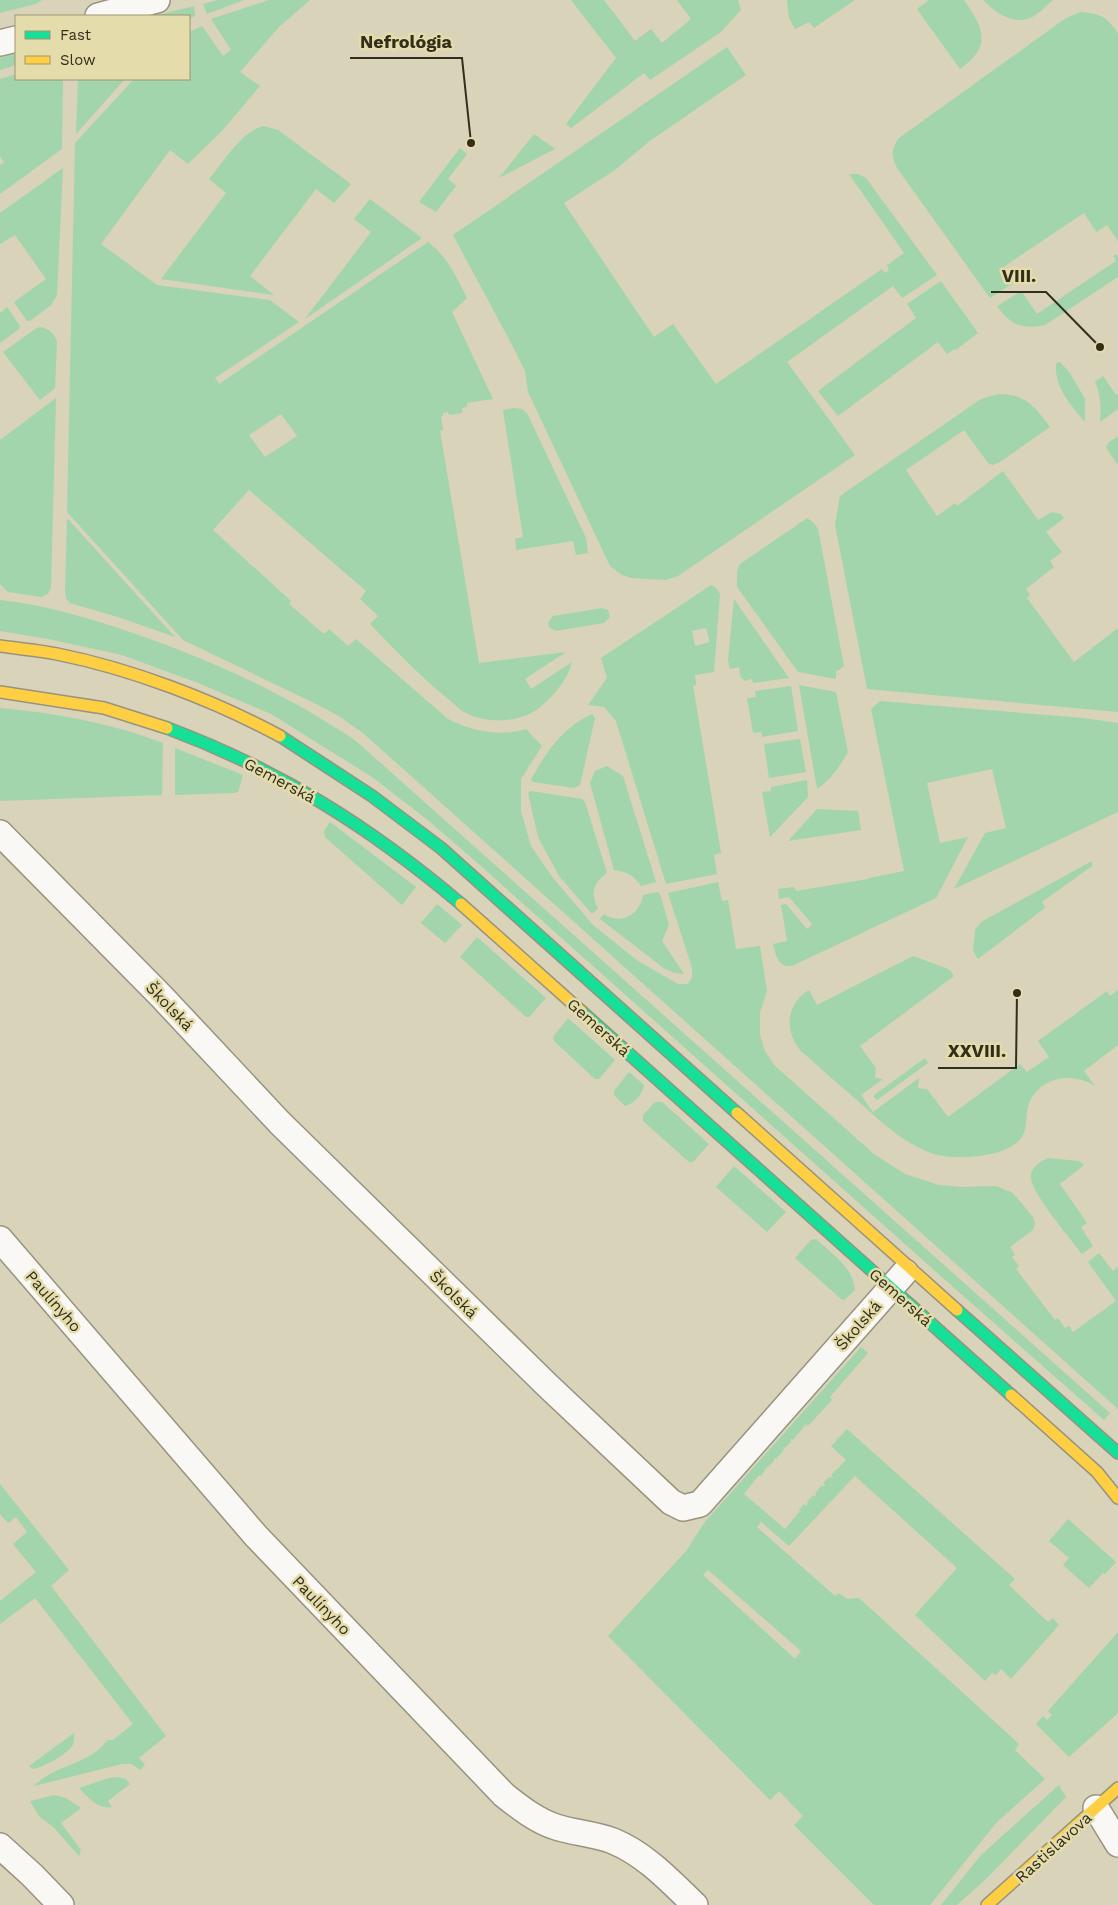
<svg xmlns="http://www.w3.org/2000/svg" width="1118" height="1905" font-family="'Work Sans',sans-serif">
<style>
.green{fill:#a2d5ac;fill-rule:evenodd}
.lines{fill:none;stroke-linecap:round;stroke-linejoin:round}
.street-casing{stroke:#97937f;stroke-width:28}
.fast-casing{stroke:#97937f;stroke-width:14}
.slow-casing{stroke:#97937f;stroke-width:14}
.street{stroke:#f9f8f4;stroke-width:25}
.fast{stroke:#16e098;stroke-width:11}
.slow{stroke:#ffcf43;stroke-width:11}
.labels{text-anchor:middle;stroke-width:5;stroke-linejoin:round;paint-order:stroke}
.street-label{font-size:16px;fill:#322e1b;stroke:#e5dcac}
.leader{fill:none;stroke:#322e1b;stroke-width:2}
.callout-dot{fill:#322e1b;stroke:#e5dcac;stroke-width:2}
.callout-label{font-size:18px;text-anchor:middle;font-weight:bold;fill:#322e1b;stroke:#e5dcac;stroke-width:5;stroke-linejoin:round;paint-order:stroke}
</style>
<rect width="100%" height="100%" fill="#d8d3b9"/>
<g class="green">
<path d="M0 0H42L35 4 0 13Z"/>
<path d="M218 0H244L207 14 203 4Z"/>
<path d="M269 0H310L279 27 240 72 260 86 221 132 188 164 170 150 101 244 157 285 270 300 299 322 215 378 219 384 428 242C447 256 457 278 467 298L452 312 493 399 467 403V407L462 408V413L449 415 448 412 443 413V416H441L443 430 440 431 479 663 566 652 525 679 531 689 572 662C568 679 553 697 539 708 520 723 487 724 466 713 459 710 454 703 448 699 420 676 395 650 370 624L378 616 360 599 366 591 249 490 213 530 291 601 289 604 324 634 329 629 348 646 356 639 448 719C471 731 501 737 526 729L542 746 521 779V811L531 846 553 878 593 925 638 961 678 984H688L692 978V968L668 893 718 882 722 901 728 900 736 949 760 946 767 991 760 1012V1035L765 1051 774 1065 874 1154 905 1174 939 1185 963 1187 996 1186 1013 1193 1033 1217 1035 1223 1033 1230 1010 1247 1015 1255 1012 1257 1019 1266 1016 1269 1055 1320 1058 1318 1065 1328 1069 1326 1073 1332 1116 1301 1088 1262 1099 1253 1113 1271 1118 1267V1409L363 733 337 715 314 703 183 640 67 512 75 143 134 79H189V32L202 26 223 56 231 50 211 19ZM281 414 297 436 265 457 249 435Z"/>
<path d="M571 0H604L635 41 651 29 662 43 691 19 677 0H738L741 10 721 32 650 80 644 73 571 128 566 124 616 58Z"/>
<path d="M787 0H855L814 28 809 22 795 29 789 18Z"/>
<path d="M929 0H964C984 29 992 46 960 69L917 9Z"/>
<path d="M983 0H1053C1047 5 1041 12 1034 16 1015 27 996 13 983 0Z"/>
<path d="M194 6 195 16 189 19V16H154Z"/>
<path d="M1081 12C1101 14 1106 16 1118 33V241L1107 225 1096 232 1084 213 1005 266 1015 282 990 298 897 168C891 156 891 149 899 138L1066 18Z"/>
<path d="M727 47 746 75 651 140 615 170 564 203 654 337 673 324 716 384 882 269 885 273 889 270 887 265 904 253 849 174H858L866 178 937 275 902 298 893 286 787 362 855 455 678 576 666 580 631 578 622 575 610 566 528 392 525 371 510 341 453 235Z"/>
<path d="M16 53V65L0 70V58Z"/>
<path d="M16 74V79H63L62 149 0 194V165L4 162 0 157V79Z"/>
<path d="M78 79H125L76 134Z"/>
<path d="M264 126 278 130 351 184 334 203 316 189 250 276 274 295 161 279 226 193 209 179C223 163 242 130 264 126Z"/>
<path d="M534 134 555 149 499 178Z"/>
<path d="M460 148 467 154 448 179 456 186 436 212 419 202Z"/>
<path d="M63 168 57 295 51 305 30 321H27L14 302 46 279 15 235 0 244V213Z"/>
<path d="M370 199 422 238 305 319 371 232 354 219Z"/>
<path d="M1116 254 1118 257V277L1045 325C1023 330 1010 325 997 306L1021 291 1037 314 1116 261 1113 256Z"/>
<path d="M941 281 978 333 956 350 955 349 947 354 938 342 838 416 818 391 916 318 907 304Z"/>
<path d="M7 307 20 326 19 329 0 343V313Z"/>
<path d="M40 327C50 329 54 333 57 342L55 388 40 400 3 352 35 329Z"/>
<path d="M1060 362 1070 373 1085 399V422C1070 404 1054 387 1056 363Z"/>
<path d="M1103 376 1116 395 1118 394V409L1100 422C1101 407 1101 395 1095 382Z"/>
<path d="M998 394C1026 394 1034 406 1050 427L1000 462 992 465 988 463 964 430 906 470 937 516 955 503 957 506 1003 471 1038 520 1052 512 1061 514 1064 518 1046 532 1062 552 1050 561 1054 567 1026 589 1030 595 1027 598 1074 662 1118 628V712L867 689 835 525 840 496 981 399Z"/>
<path d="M56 398 51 588 48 594 41 597 8 592 0 584V440Z"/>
<path d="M514 408 522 409 527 413 586 538 588 553 576 555 573 541 516 550 515 539 523 537 503 410Z"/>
<path d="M1118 436V463L1117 464 1106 447 1109 442Z"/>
<path d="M67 518 175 637 121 618 70 603 66 598 65 591Z"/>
<path d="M807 518 814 523 818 529 844 666 836 672V679L798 672 737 587V571L740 564Z"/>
<path d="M711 585 716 588 720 594 714 672 695 675 696 685 693 686 721 853 714 855 717 874 666 884 616 721 604 707 588 705 607 678 601 658ZM706 628 710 642 695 646 692 631Z"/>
<path d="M734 599 789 678 753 683 752 679 744 681 743 678H741L739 667 730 669 728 660Z"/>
<path d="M0 600C47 605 92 619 136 634 213 661 288 695 356 741L1110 1413 1104 1420 943 1278 482 867 429 821 372 777 271 714 198 683 122 655 48 639 0 631Z"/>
<path d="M602 608 608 610 610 617 604 623 556 631 549 627 548 623 553 616Z"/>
<path d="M799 685 836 692 848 752C839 767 832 779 817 789Z"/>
<path d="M791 686 798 731 762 737 761 732 753 733 747 698 756 697 755 691Z"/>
<path d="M880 701 1083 718 1118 723V812L954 889 985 833 1006 828 992 769 927 783 940 843 968 837 936 898 794 965C779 970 776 956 773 944L787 941 781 905 786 904 807 929 812 924 789 897 779 899 778 889 794 887 796 891 868 879 869 878 904 871 871 709Z"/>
<path d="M0 708C56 713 111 723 163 743L162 795 0 801Z"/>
<path d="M592 714 595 718 580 785 574 788 533 782 531 780C545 753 563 727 592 714Z"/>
<path d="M800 739 806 772 769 778 764 744Z"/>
<path d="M175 748 243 775 238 792 234 793 175 795Z"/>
<path d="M607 766 623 776 656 882 641 886C634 875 627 872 614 870L590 783 595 771Z"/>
<path d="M807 780 808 797 770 837 762 792 771 791V787Z"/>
<path d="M531 791 582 799 585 802 607 873C594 882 590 894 598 908L592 914 559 876 538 837 528 793Z"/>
<path d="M817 809 858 811 861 830 788 841Z"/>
<path d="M330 822 416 887 402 905 325 837 324 831Z"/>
<path d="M1092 861V866L1042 902 1045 908 978 959 973 951 975 930 981 922Z"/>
<path d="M657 892 660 894 669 925 662 941 684 974 675 973 665 969 600 919 604 914C622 926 640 914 643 895Z"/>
<path d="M437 904 462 925 445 943 421 923Z"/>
<path d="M477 937 546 998 529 1017H526L460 957Z"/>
<path d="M913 956 946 968 950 970 954 976 860 1046 876 1068 875 1078 883 1079 861 1095 873 1112 919 1078 918 1088 927 1089 948 1117 1020 1064 1027 1072 1049 1057 1038 1041 1107 991 1110 996 1118 990V1045L1084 1071 1095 1086C1073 1072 1042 1076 1030 1101 1024 1113 1029 1127 1021 1138 1007 1158 952 1161 931 1153 902 1142 880 1121 857 1100 838 1084 819 1067 800 1050 784 1030 786 1004 809 990L817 1005Z"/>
<path d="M568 1018 615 1060 599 1079H595L554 1041 553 1037Z"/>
<path d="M925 1058 928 1063 877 1100 873 1096Z"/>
<path d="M629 1072 644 1085C643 1094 633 1104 625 1106L614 1095V1091Z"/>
<path d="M655 1102H662L709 1144 693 1162H689L643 1121V1115Z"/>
<path d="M1048 1158 1079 1161 1084 1165 1060 1184 1087 1223 1081 1227 1093 1246 1082 1254C1072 1240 1027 1189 1031 1174 1033 1166 1041 1161 1048 1158Z"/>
<path d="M734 1166 786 1212 767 1232 716 1187Z"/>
<path d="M816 1239C832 1254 853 1267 855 1290L844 1300 841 1299 795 1258 811 1240Z"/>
<path d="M861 1347 868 1353 830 1397 832 1400 808 1426 806 1424 793 1440 791 1439V1442L785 1448 784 1447 783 1451 776 1459 774 1458V1461L768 1467H767L761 1476 759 1475 744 1494 785 1529 800 1511 799 1510 804 1504 806 1506 808 1504 807 1502 813 1495 815 1497 816 1494 815 1493 822 1485 823 1487 825 1485 823 1483 829 1477 831 1478 833 1476 831 1475 846 1460 831 1446 847 1429 1015 1579 1009 1585 1048 1622 1053 1618 1059 1625 1011 1679 1001 1669 996 1675 992 1673 985 1681 915 1615 957 1568 855 1476 789 1546 761 1522 757 1527 835 1596 839 1593 847 1599 859 1598 1019 1744 1015 1750 1045 1779 997 1822 930 1905H874L794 1825 803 1816 779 1791 770 1800 608 1636 687 1550 704 1523ZM708 1570 801 1651 795 1659 703 1575Z"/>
<path d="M0 1484 69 1570 51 1586 166 1736 139 1758 145 1765 140 1770 132 1764H122L34 1786C50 1769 74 1766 93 1754 99 1750 103 1745 108 1740H113L133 1724 35 1598 0 1624V1601L36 1572 13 1544 27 1532 16 1517 8 1523 0 1514Z"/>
<path d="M1068 1519 1116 1562 1105 1574 1103 1573 1089 1588 1063 1565 1069 1558 1049 1541Z"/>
<path d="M1118 1632V1713L1069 1757 1036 1724 1043 1716 1047 1720 1052 1715 1048 1711Z"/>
<path d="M74 1733C74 1738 75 1742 72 1746 66 1755 44 1767 33 1769L29 1766Z"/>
<path d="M118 1777 126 1779 130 1784 108 1801 112 1807C98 1810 88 1797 79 1788L109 1778Z"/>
<path d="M1059 1785 1066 1797 985 1880 957 1905H941L981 1855Z"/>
<path d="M54 1795 66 1798 81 1808 61 1823 81 1850 79 1856 54 1828 39 1816 30 1801Z"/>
</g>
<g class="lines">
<defs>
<g id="street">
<path d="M98 16 157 0"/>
<path d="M0 43 16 39"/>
<path d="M0 833 161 996 280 1123 547 1385 671 1502 683 1508 700 1504 905 1272"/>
<path d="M0 1239 256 1536 504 1795C519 1807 537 1821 556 1827 575 1833 595 1834 613 1841 645 1854 670 1881 695 1905"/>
<path d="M1096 1808 1118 1844"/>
<path d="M0 1846 32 1875 61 1905"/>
</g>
<g id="fast">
<path d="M167 728C279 770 369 826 461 904"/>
<path d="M280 736 372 796 441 848 737 1113"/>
<path d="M581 1011 1011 1395"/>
<path d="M957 1310 1118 1453"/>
</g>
<g id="slow">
<path d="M0 646C19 649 38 650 57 654 132 669 213 700 280 736"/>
<path d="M0 692 104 708 167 728"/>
<path d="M461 904 581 1011"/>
<path d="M737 1113 957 1310"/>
<path d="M1011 1395 1097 1472 1118 1498"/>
<path d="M987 1905 1118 1788"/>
</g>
</defs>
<use href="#street" class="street-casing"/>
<use href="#fast" class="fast-casing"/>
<use href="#slow" class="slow-casing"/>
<use href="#street" class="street"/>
<use href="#fast" class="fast"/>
<use href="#slow" class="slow"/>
</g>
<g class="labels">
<g class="street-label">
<text transform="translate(280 780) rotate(28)" y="6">Gemerská</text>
<text transform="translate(170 1006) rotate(46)" y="6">Školská</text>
<text transform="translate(599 1027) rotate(42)" y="6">Gemerská</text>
<text transform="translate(454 1294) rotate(45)" y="6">Školská</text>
<text transform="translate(901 1297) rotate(42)" y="6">Gemerská</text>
<text transform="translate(54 1301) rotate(49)" y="6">Paulínyho</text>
<text transform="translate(858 1325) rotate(-49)" y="6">Školská</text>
<text transform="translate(322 1605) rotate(46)" y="6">Paulínyho</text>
<text transform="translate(1053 1847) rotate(-42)" y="6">Rastislavova</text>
</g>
</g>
<path class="leader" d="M471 143L462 58H350M1100 347L1046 292H991M1017 993L1016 1068H938"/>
<g class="callout-dot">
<circle cx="471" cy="143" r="5"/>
<circle cx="1100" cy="347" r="5"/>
<circle cx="1017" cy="993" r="5"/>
</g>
<g class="callout-label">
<text x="406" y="48">Nefrológia</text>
<text x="1019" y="282">VIII.</text>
<text x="977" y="1057">XXVIII.</text>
</g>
<rect x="15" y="15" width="175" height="65" fill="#e5dcac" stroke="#9d9672"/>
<rect x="25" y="31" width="25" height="8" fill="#16e098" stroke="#9d9672"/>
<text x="60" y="40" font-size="15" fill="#322e1b">Fast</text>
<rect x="25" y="56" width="25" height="8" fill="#ffcf43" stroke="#9d9672"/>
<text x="60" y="65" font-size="15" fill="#322e1b">Slow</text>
</svg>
